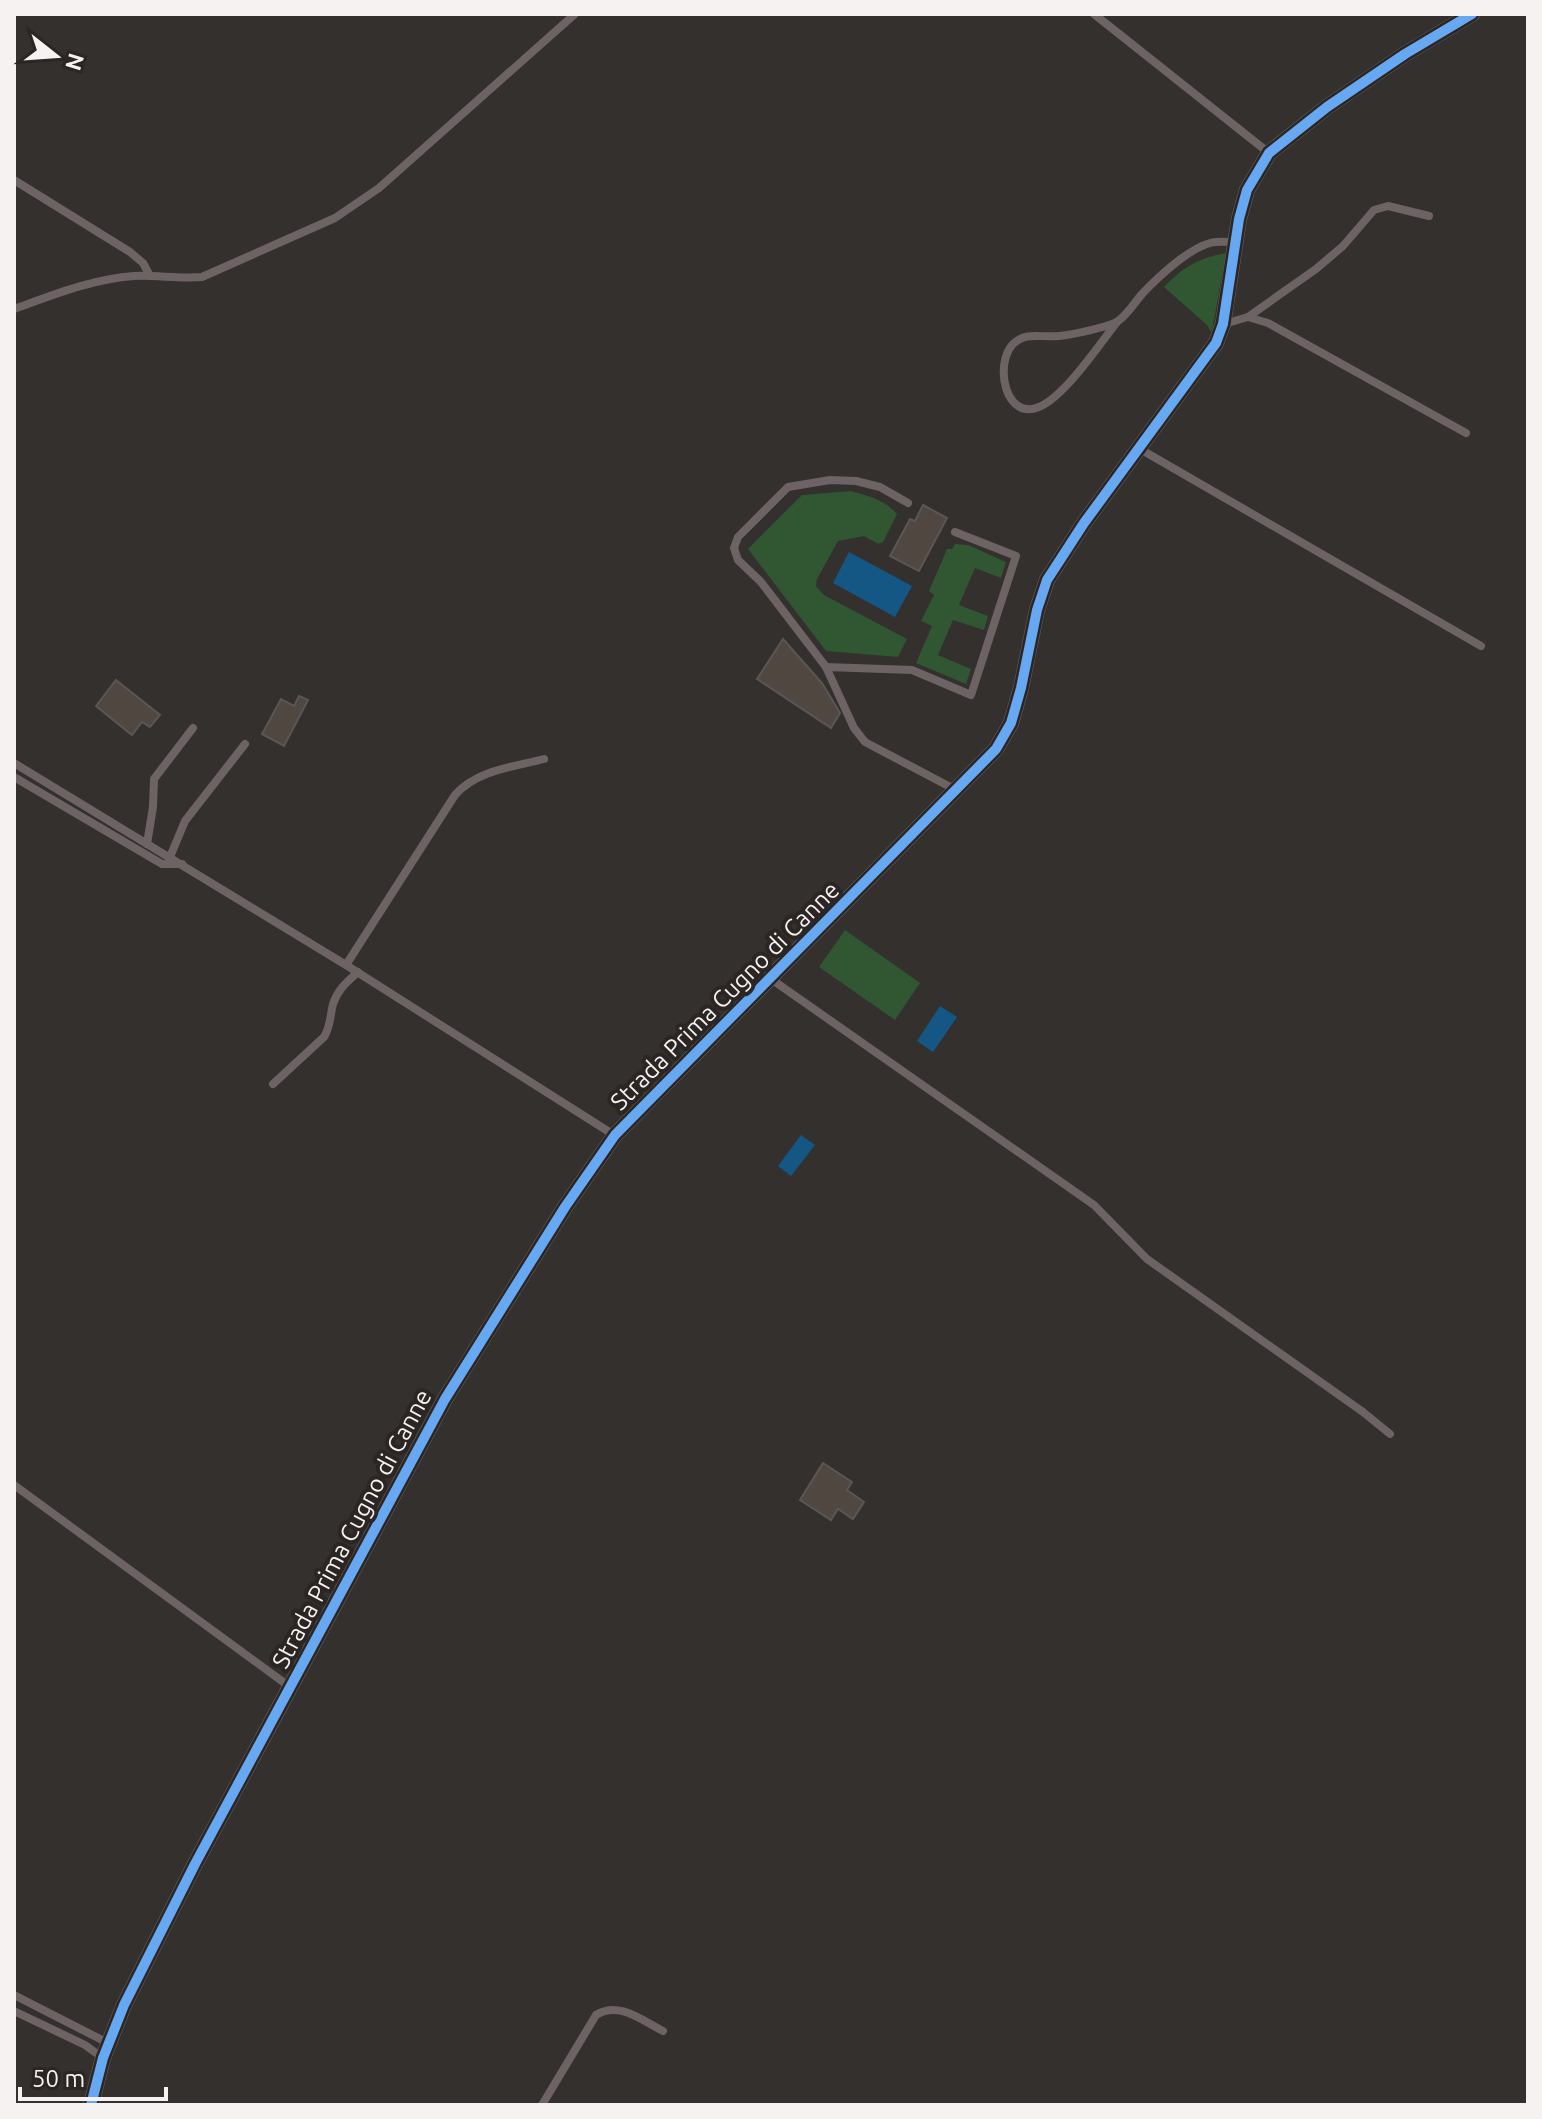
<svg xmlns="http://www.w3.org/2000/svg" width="1542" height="2119" font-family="Ubuntu,sans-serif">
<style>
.green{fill:#305632}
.water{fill:#145784}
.building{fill:#514741;stroke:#5a5655;stroke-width:2}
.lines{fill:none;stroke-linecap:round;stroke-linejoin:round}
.service{stroke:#6d6264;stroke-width:8}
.minor{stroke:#6d6264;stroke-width:16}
.cycleway-casing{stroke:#2b2523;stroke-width:15}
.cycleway{stroke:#66a8f1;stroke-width:10}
.labels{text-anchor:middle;stroke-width:8;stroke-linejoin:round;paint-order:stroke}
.street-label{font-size:24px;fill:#f6f2f1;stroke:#2b2523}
</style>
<rect width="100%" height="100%" fill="#33302e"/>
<g class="green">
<path d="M1226 253 1213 326 1211 332 1207 325 1164 287C1183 267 1199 258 1226 253Z"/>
<path d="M851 491C869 496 885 500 897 514L883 542 878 544 864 536 838 541 817 579 816 586 824 595 907 639 898 657 826 651 748 549 802 495Z"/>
<path d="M955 544 968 545 1006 562 1001 578 975 568 959 605 988 616 984 630 953 620 938 655 971 669 966 684 916 663 932 626 921 621 934 595 929 591 947 549H952Z"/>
<path d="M845 930 920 983 895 1020 819 967Z"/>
</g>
<g class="water">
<path d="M849 552 912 586 895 617 833 583Z"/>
<path d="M940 1006 957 1017 933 1052 917 1041Z"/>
<path d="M801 1135 815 1145 791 1176 778 1166Z"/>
</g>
<g class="building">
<path d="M923 505 947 518 919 571 890 556 910 519 915 521Z"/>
<path d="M783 639 822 683 840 713 831 728 757 679Z"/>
<path d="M116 680 160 715 150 727 142 722 132 735 96 706Z"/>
<path d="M299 696 308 700 284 746 262 734 281 699 294 706Z"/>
<path d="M823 1463 852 1482 847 1490 864 1502 853 1519 838 1509 831 1520 800 1500Z"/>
</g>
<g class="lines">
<g class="service">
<path d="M1094 14 1269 153"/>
<path d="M14 180 130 252 143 263 150 276"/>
<path d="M14 309C53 295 92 279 134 276 157 275 179 279 202 277L335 218 379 188 575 14"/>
<path d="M1248 317 1268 323 1466 433"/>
<path d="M1117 322C1099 345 1065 396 1039 407 1005 421 994 364 1013 344 1026 331 1042 338 1059 336 1071 335 1109 327 1118 321 1127 315 1135 302 1142 294 1158 277 1188 249 1210 243 1218 241 1227 242 1235 242"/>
<path d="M1224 324 1248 317 1316 269 1343 246 1374 210 1388 206 1429 216"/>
<path d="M1140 449 1481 646"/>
<path d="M908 503 880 487 856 481 830 480 788 487 738 537 734 548 738 560 761 582 826 667 854 728 865 742 956 790"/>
<path d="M826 667 912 670 971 695 1016 556 955 532"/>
<path d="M14 763 346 965 614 1135"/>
<path d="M14 777 162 864H182"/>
<path d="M147 844 153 807 154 779 193 728"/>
<path d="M170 857 185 821 245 744"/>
<path d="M346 965 455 795C477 770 513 767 544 759"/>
<path d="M771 979 1094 1205 1147 1259 1363 1412 1390 1434"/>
<path d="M273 1084 324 1037C331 1026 330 1015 333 1004 338 989 347 982 358 972"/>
<path d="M14 1485 290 1687"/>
<path d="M14 1995 108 2043"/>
<path d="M14 2011 85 2045 103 2058"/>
<path d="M542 2105 596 2015C619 2001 641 2020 663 2031"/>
</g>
<path class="minor" d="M91 2105 103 2058 124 2005 195 1864 445 1399 565 1207 615 1135 996 749 1011 723 1021 688 1037 610 1047 580 1084 523 1216 343 1223 324 1239 219 1247 190 1269 153 1327 107 1405 54 1472 14"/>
<defs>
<path id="cycleway" d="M91 2105 103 2058 124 2005 195 1864 445 1399 565 1207 615 1135 996 749 1011 723 1021 688 1037 610 1047 580 1084 523 1216 343 1223 324 1239 219 1247 190 1269 153 1327 107 1405 54 1472 14"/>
</defs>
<use href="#cycleway" class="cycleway-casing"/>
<use href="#cycleway" class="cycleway"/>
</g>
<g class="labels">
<g class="street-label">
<text transform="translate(725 996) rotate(-45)" y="8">Strada Prima Cugno di Canne</text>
<text transform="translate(352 1529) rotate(-62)" y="8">Strada Prima Cugno di Canne</text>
</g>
</g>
<rect width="1542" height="2119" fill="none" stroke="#f6f2f1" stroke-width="32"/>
<g transform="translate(56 56) rotate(107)" stroke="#2b2523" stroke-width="6" paint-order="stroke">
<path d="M0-6L14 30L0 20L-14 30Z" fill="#f6f2f1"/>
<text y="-12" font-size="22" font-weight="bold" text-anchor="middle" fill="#f6f2f1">N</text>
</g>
<path d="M20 2087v12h146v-12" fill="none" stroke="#f6f2f1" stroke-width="4"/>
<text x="32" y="2087" font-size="24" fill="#f6f2f1" stroke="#2b2523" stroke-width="6" paint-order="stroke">50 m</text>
</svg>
